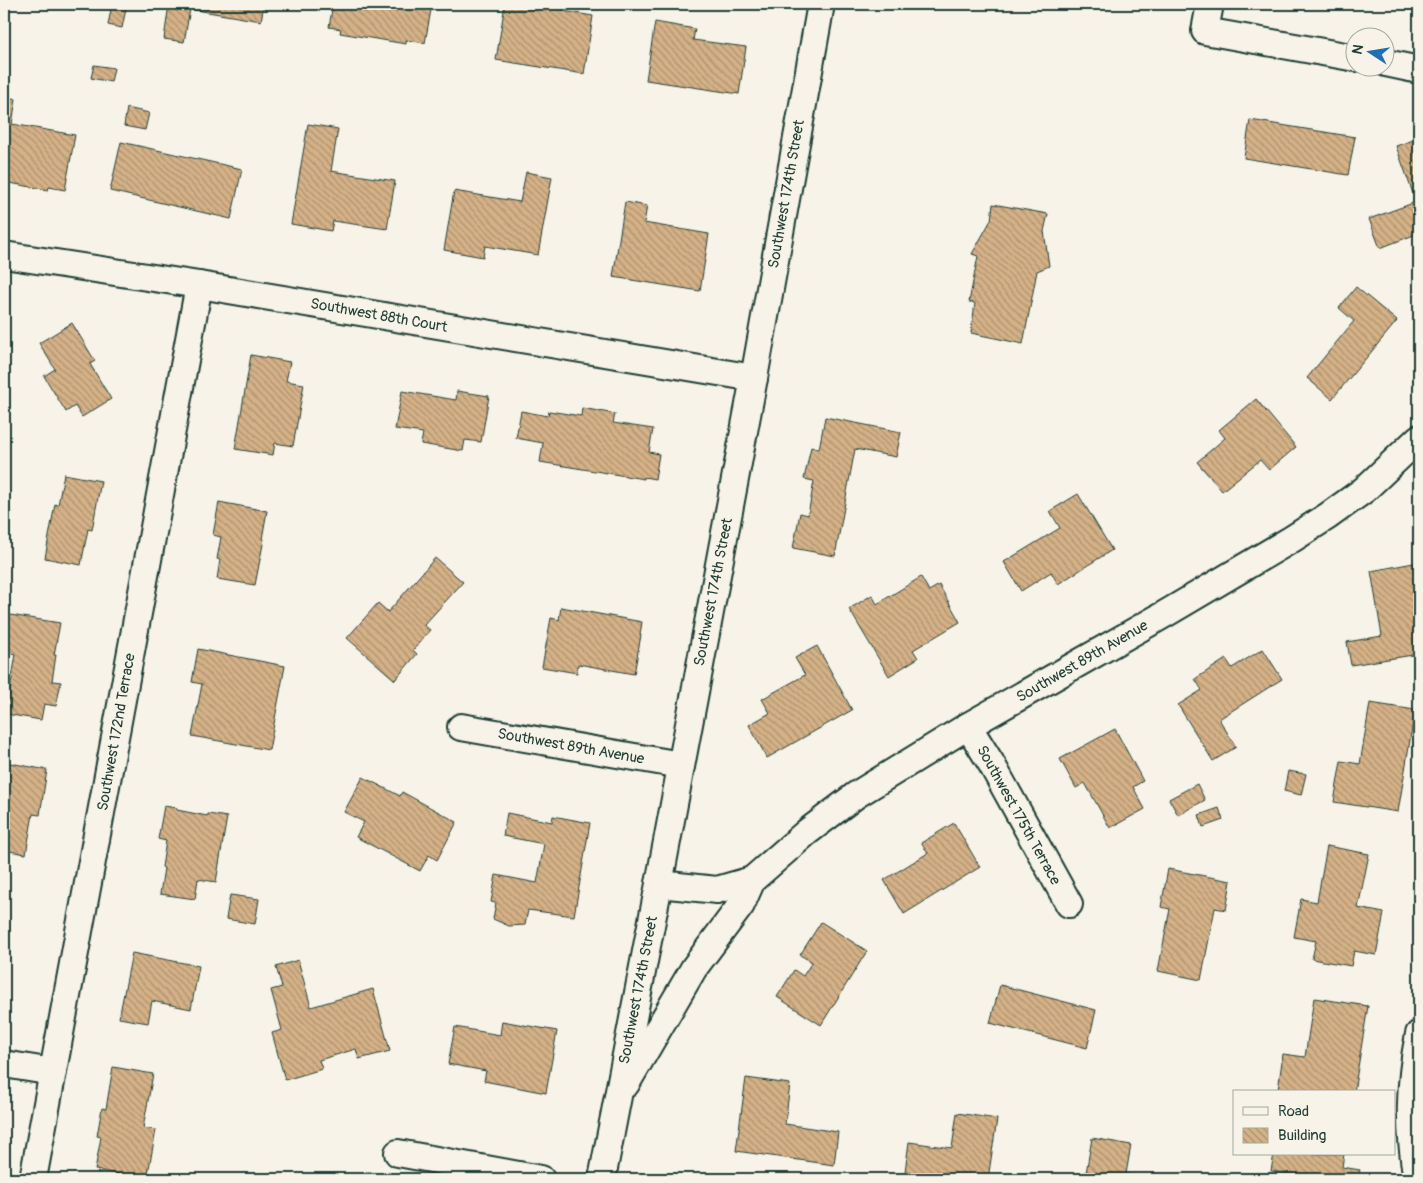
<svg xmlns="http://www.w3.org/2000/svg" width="1423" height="1183" font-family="Pangolin,sans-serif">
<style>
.building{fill:url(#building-back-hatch);stroke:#1f3d34}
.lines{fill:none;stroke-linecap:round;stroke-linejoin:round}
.street-casing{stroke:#1f3d34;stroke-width:30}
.street{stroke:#f7f3e8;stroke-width:26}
.labels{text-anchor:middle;stroke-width:4;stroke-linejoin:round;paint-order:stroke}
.street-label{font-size:15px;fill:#1f3d34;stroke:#f7f3e8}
</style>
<defs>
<pattern id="building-back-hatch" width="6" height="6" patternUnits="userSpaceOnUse" patternTransform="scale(1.25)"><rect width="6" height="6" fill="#d5b187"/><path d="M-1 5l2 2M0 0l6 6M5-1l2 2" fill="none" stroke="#ac916f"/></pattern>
</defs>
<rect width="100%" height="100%" fill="#f7f3e8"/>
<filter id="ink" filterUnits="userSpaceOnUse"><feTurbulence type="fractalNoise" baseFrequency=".02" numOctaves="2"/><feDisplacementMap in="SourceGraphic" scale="10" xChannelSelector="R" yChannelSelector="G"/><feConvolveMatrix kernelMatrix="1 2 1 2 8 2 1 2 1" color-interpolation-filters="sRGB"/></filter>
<g filter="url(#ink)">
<g class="building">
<path d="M112 4H127L122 28 108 25Z"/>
<path d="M169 4H264L261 21 190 9 184 42 164 39Z"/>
<path d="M333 4H432L425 43 406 40V44L340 33 341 29 329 27Z"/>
<path d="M505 4 533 7V4H551L564 6 563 11 593 16 584 74 496 60Z"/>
<path d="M655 22 695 29 693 40 746 47 739 94 646 80Z"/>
<path d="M94 65 114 68 111 82 91 78Z"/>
<path d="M4 96 16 99 12 124 75 135 65 190 49 187 48 190 4 182Z"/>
<path d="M127 108 149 113 145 130 124 126Z"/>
<path d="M1250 120 1355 137 1348 175 1244 158Z"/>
<path d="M308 124 338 129 331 171 395 181 387 229 333 221 331 231 291 224Z"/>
<path d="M1419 138V233L1380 248 1369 219 1416 202 1396 146Z"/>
<path d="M121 142 242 169 231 219 110 191Z"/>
<path d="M526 172 552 177 538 255 485 246 483 257 444 250 454 191 520 202Z"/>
<path d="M625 202 647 206 644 223 709 234 700 291 613 277Z"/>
<path d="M993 204 1048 214 1044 231 1049 266 1037 271 1023 344 971 333 975 303 969 302 978 256 972 254 991 220Z"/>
<path d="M1356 287 1397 321 1332 399 1307 378 1354 321 1339 308Z"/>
<path d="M72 323 95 361 90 364 111 399 82 417 75 406 66 412 44 376 55 369 39 343Z"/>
<path d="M251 355 290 362 286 381 304 384 293 446 275 443 273 455 235 449Z"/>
<path d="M402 391 456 400 457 391 489 396 481 442 465 440 463 451 421 444 423 433 395 429Z"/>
<path d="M1256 399 1296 447 1269 470 1260 460 1222 491 1197 462 1225 438 1219 430Z"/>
<path d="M582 408 615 414 613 423 653 429 649 452 659 454 655 479 644 477V479L540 462 543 443 516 438 521 411 548 416 549 411 581 416Z"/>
<path d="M825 417 901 432 896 457 855 449 835 556 793 548 800 513 808 515 814 481 804 479 811 447 819 449Z"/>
<path d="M64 474 101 481 92 530 88 529 81 565 45 558 55 504 58 505Z"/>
<path d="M1078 494 1112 550 1058 584 1051 572 1021 591 1004 562 1060 528 1050 511Z"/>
<path d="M219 502 267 511 262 539H264L255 585 217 579 220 560 217 559 221 537 213 535Z"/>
<path d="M435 558 463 582 424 625 430 630 413 650 417 654 395 680 347 638 378 603 388 612Z"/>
<path d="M1419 562V654L1351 665 1347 642 1382 636 1371 571Z"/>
<path d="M921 577 929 591 939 585 960 622 913 650 918 658 889 676 849 609 872 595 877 604Z"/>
<path d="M561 607 642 622 640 635H641L634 674 578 664 577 673 542 667 551 618 559 620Z"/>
<path d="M4 614 60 623 54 655H56L52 681 61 682 56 706 44 704 41 720 6 714 16 654 4 652Z"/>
<path d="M817 646 852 710 767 758 749 725 770 713 762 699 805 675 795 658Z"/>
<path d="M198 649 285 666 269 750 192 736 202 684 192 682Z"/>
<path d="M1263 649 1282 679 1219 719 1236 747 1213 761 1178 705 1202 690 1195 679 1226 659 1232 668Z"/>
<path d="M1370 703 1415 710 1398 812 1334 802 1341 761 1360 764Z"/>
<path d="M1115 729 1143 781 1133 787 1145 809 1110 828 1085 783 1076 788 1060 759Z"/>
<path d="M10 763 47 770 40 815 33 814 26 854 4 850V792H5Z"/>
<path d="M1288 771 1306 774 1301 795 1284 791Z"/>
<path d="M363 777 400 796 402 792 457 822 437 860 429 855 420 871 356 837 364 822 344 812Z"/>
<path d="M1197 784 1205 800 1178 815 1169 799Z"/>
<path d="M164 806 177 808V810L207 816 208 814 227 817 216 882 198 879 195 899 160 894 164 868 162 867 166 841 158 839Z"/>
<path d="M1219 808 1223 820 1203 827 1199 815Z"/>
<path d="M507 813 552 822 553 816 590 823 574 916 528 910 525 925 509 926 493 919 496 903 491 902 496 875 537 883 544 844 503 836Z"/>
<path d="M954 823 980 867 904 914 884 880 928 853 921 843Z"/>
<path d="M1327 846 1369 854 1358 908 1384 913 1376 955 1354 951 1351 966 1312 959 1316 941 1294 937 1301 899 1317 902Z"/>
<path d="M1168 869 1231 881 1226 910 1215 908 1201 980 1158 971 1170 909 1161 907Z"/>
<path d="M230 895 259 899 255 924 226 919Z"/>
<path d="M821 922 867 951 821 1025 777 997 794 970 803 976 812 962 800 955Z"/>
<path d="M132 953 199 966 191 1009 152 1001 148 1023 119 1018Z"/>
<path d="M298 960 311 1007 373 989 390 1051 359 1059 356 1049 319 1060 322 1069 285 1080 272 1033 282 1030 271 990 282 987 276 967Z"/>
<path d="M1000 985 1096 1010 1087 1048 990 1023Z"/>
<path d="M1314 998 1368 1006 1354 1092H1291L1278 1090 1283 1054 1305 1057Z"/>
<path d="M502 1021 557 1031 546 1093 484 1081 486 1071 448 1064 455 1027 500 1035Z"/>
<path d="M113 1067 153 1074 143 1128 156 1130 147 1179 95 1170 101 1137 97 1136 102 1108 106 1109Z"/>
<path d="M746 1078 790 1084 785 1124 838 1132 834 1165 736 1151Z"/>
<path d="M957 1113 997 1119 988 1179H904L909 1142 952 1148Z"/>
<path d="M1092 1138 1131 1145 1126 1174 1155 1179H1085Z"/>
<path d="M1274 1154H1344L1342 1167 1360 1170 1358 1179H1301V1176L1271 1171Z"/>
</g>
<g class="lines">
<defs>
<g id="street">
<path d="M1210 4 1205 31 1356 58"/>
<path d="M1386 63 1419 70"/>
<path d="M4 255 199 285 754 378"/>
<path d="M968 726 991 763 1069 904"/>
<path d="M461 727 681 765"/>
<path d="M659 884 717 890 752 880 807 832 856 795 968 726 1165 614 1292 539 1328 516 1364 490 1419 438"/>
<path d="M4 1064 53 1072"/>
<path d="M626 1084 694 968 741 905 752 880"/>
<path d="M398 1153 541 1179"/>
<path d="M33 1179 199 285"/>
<path d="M602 1179 659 884 754 378 821 4"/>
<path d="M1417 1179C1408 1128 1409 1085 1419 1034"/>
</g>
</defs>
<use href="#street" class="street-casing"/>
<use href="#street" class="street"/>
</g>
</g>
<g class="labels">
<g class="street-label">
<text transform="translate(786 194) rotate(-80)" y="5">Southwest 174th Street</text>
<text transform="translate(379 315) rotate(10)" y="5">Southwest 88th Court</text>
<text transform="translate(713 592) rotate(-79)" y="5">Southwest 174th Street</text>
<text transform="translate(1082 661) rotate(-30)" y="5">Southwest 89th Avenue</text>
<text transform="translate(116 732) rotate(-80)" y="5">Southwest 172nd Terrace</text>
<text transform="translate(571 746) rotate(10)" y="5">Southwest 89th Avenue</text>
<text transform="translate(1019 815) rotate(61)" y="5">Southwest 175th Terrace</text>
<text transform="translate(638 990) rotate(-79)" y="5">Southwest 174th Street</text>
</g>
</g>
<rect width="1423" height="1183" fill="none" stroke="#f7f3e8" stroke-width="20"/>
<rect x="10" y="10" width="1403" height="1163" fill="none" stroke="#1f3d34" stroke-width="2" filter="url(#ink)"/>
<rect x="1233" y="1090" width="162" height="65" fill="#f7f3e8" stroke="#a1aaa0"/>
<rect x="1243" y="1107" width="25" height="8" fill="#f7f3e8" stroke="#a1aaa0"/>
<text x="1278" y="1116" font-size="15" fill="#1f3d34">Road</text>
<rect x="1243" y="1128" width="25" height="15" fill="url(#building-back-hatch)" stroke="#a1aaa0"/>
<text x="1278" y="1140" font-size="15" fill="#1f3d34">Building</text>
<g transform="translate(1370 52) rotate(282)"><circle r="24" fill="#f7f3e8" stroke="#a1aaa0"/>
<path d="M0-4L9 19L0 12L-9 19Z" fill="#1f6fb2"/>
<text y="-8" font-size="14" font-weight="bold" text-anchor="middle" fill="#1f3d34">N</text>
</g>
</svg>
